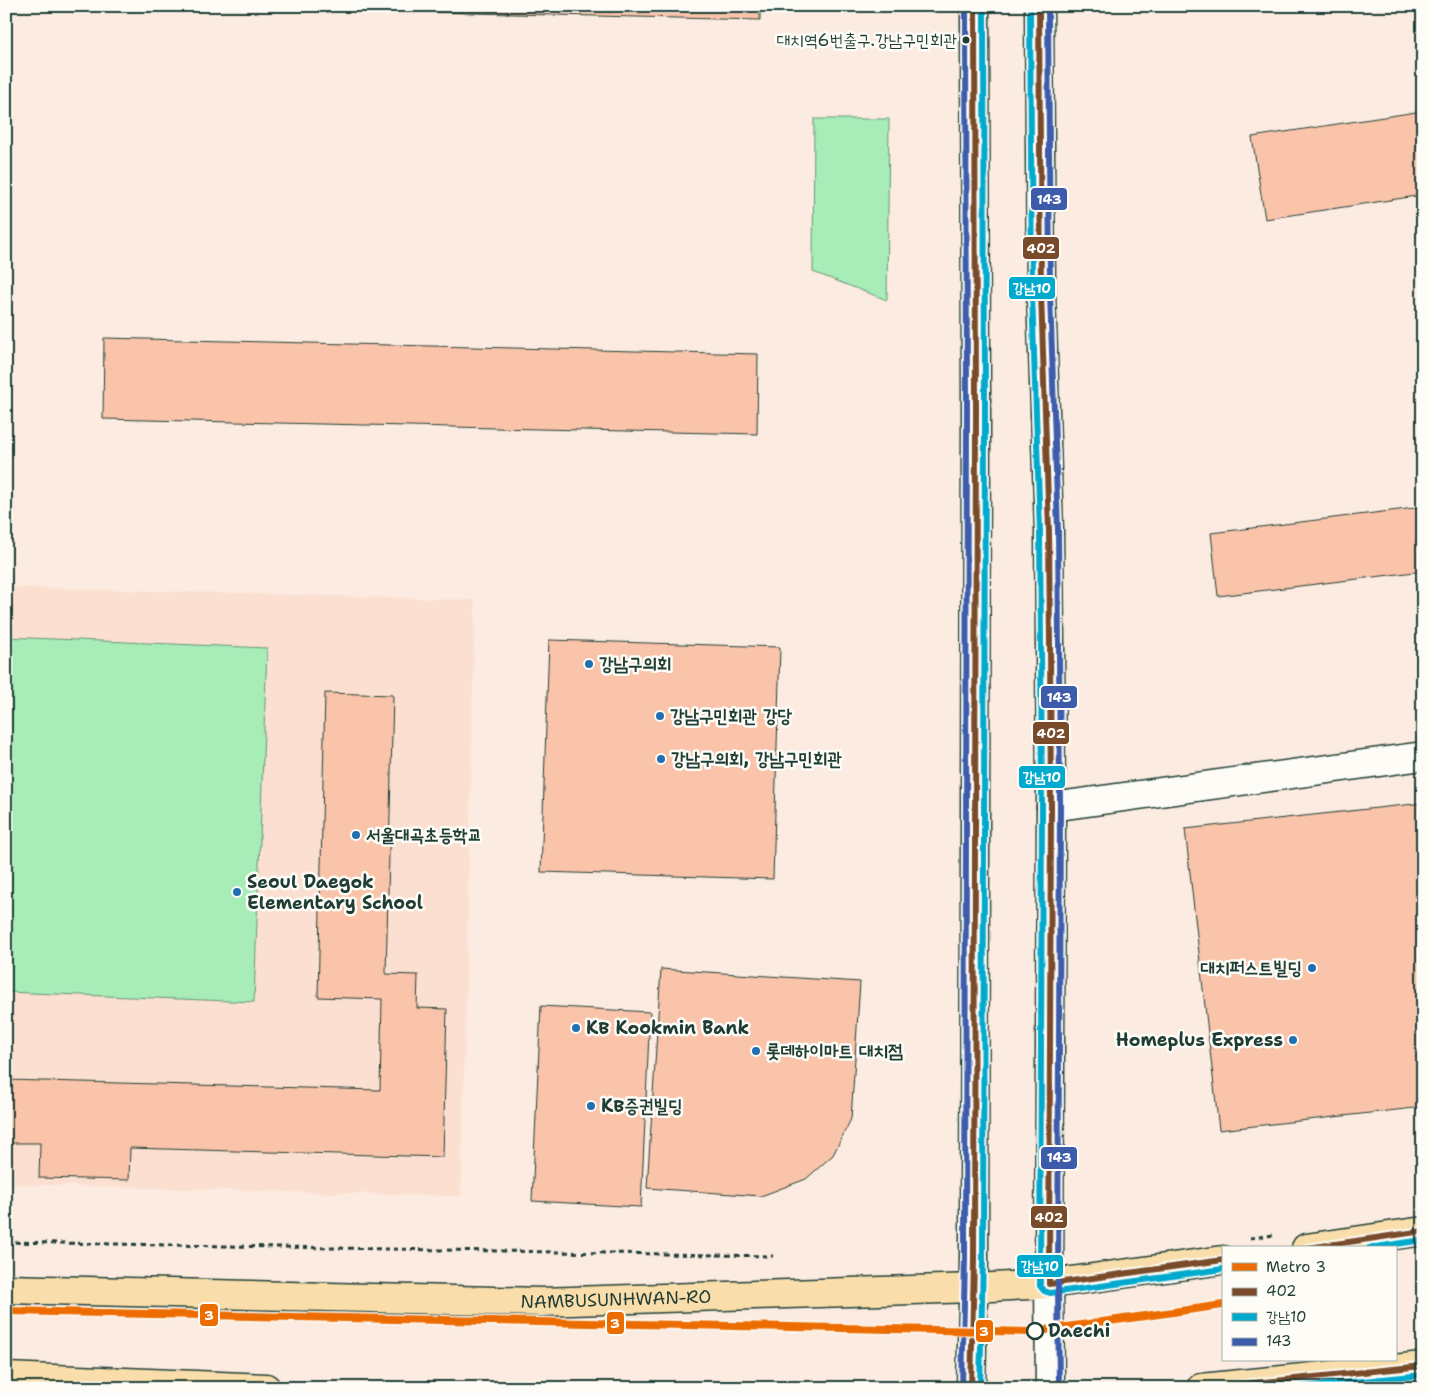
<svg xmlns="http://www.w3.org/2000/svg" width="1429" height="1394" font-family="'Shantell Sans','Poor Story',sans-serif">
<style>
.built{fill:#fbdfd0}
.green{fill:#a8edb8;stroke:#649576}
.building{fill:#f9c4aa;stroke:#1f3d34}
.lines{fill:none;stroke-linecap:round;stroke-linejoin:round}
.minor-casing{stroke:#1f3d34;stroke-width:31}
.secondary-casing{stroke:#1f3d34;stroke-width:31}
.primary-casing{stroke:#1f3d34;stroke-width:31}
.path{stroke:#1f3d34;stroke-width:3;stroke-dasharray:5 4;stroke-linecap:butt}
.minor{stroke:#fdfcf7;stroke-width:28}
.secondary{stroke:#fdfcf7;stroke-width:28}
.primary{stroke:#f9deab;stroke-width:28}
.bus-1-casing{stroke:#fdfcf7;stroke-width:10}
.bus-2-casing{stroke:#fdfcf7;stroke-width:10}
.bus-3-casing{stroke:#fdfcf7;stroke-width:10}
.bus-1{stroke:#7a4b2a;stroke-width:6}
.bus-2{stroke:#00a9ce;stroke-width:6}
.bus-3{stroke:#3d5bab;stroke-width:6}
.metro-1-casing{stroke:#fdfcf7;stroke-width:11}
.metro-1{stroke:#ed6c00;stroke-width:8}
.bus-dot{fill:#1f3d34;stroke:#fdfcf7;stroke-width:2}
.poi-dot{fill:#1f6fb2;stroke:#fdfcf7;stroke-width:2}
.stop-dot{fill:#fdfcf7;stroke:#1f3d34;stroke-width:2.5}
.labels{text-anchor:middle;stroke-width:5;stroke-linejoin:round;paint-order:stroke}
.bus-label{font-size:17px;fill:#1f3d34;stroke:#fdfcf7;text-anchor:end}
.poi-label{font-size:18px;font-weight:bold;fill:#1f3d34;stroke:#fdfcf7;text-anchor:start}
.street-label{font-size:18px;fill:#1f3d34;stroke:#fdfcf7}
.stop-label{font-size:18px;font-weight:bold;fill:#1f3d34;stroke:#fdfcf7;text-anchor:start}
.line-badge{stroke:#fdfcf7;stroke-width:2}
.badge-label{font-size:14px;text-anchor:middle;font-weight:bold;fill:#fff}
</style>
<rect width="100%" height="100%" fill="#fcebe0"/>
<filter id="ink" filterUnits="userSpaceOnUse"><feTurbulence type="fractalNoise" baseFrequency=".02" numOctaves="2"/><feDisplacementMap in="SourceGraphic" scale="10" xChannelSelector="R" yChannelSelector="G"/><feConvolveMatrix kernelMatrix="1 2 1 2 8 2 1 2 1" color-interpolation-filters="sRGB"/></filter>
<g filter="url(#ink)">
<path class="built" d="M6 587 475 600 461 1196 6 1184Z"/>
<g class="green">
<path d="M814 119H889L887 300 813 272Z"/>
<path d="M6 637 267 648 254 1002 6 992Z"/>
</g>
<g class="building">
<path d="M183 6H760V20Z"/>
<path d="M1423 111V195L1265 219 1252 137Z"/>
<path d="M104 338 758 354 757 434 103 419Z"/>
<path d="M1423 507V571L1218 596 1211 533Z"/>
<path d="M549 640 780 647 773 879 541 872Z"/>
<path d="M325 693 393 695 386 974 418 975 417 1008 447 1009 443 1157 130 1148 129 1180 39 1178 40 1143H6V1080L380 1090 382 999 318 997Z"/>
<path d="M1423 803V1107L1219 1130 1185 829Z"/>
<path d="M661 969 860 982 851 1119 833 1155 806 1179 761 1196 647 1188Z"/>
<path d="M541 1006 650 1012 641 1207 532 1201Z"/>
</g>
<g class="lines">
<defs>
<path id="minor" d="M1051 807 1423 756"/>
<g id="secondary">
<path d="M1039 6 1041 293 1049 531 1050 645 1051 807 1049 1284 1050 1388"/>
<path d="M971 1388 974 1260 976 409 975 6"/>
</g>
<g id="primary">
<path d="M1306 1248 1423 1231"/>
<path id="s1" d="M6 1289 541 1302 974 1288 1049 1284 1223 1260"/>
<path d="M6 1377 266 1388"/>
<path d="M1201 1388 1423 1366"/>
</g>
</defs>
<use href="#minor" class="minor-casing"/>
<use href="#secondary" class="secondary-casing"/>
<use href="#primary" class="primary-casing"/>
<g class="path">
<path d="M1250 1238 1274 1235"/>
<path d="M6 1242 773 1256"/>
</g>
<use href="#minor" class="minor"/>
<use href="#secondary" class="secondary"/>
<use href="#primary" class="primary"/>
<defs>
<g id="bus-1">
<path d="M1039 6 1041 293 1049 531 1050 645 1051 807 1049 1284 1223 1260"/>
<path d="M1308 1248 1423 1231"/>
<path d="M971 1388 974 1260 976 409 975 6"/>
<path d="M1204 1388 1423 1366"/>
</g>
<g id="bus-2">
<path d="M1030 6 1032 293 1040 531 1041 645 1042 807 1040 1286 1044 1291 1050 1293 1223 1269"/>
<path d="M1369 1248 1423 1240"/>
<path d="M980 1388 983 1260 985 409 984 6"/>
<path d="M1292 1388 1423 1375"/>
</g>
<g id="bus-3">
<path d="M1048 6 1050 293 1058 531 1059 645 1060 807 1058 1284 1059 1388"/>
<path d="M962 1388 965 1260 967 409 966 6"/>
</g>
</defs>
<use href="#bus-1" class="bus-1-casing"/>
<use href="#bus-2" class="bus-2-casing"/>
<use href="#bus-3" class="bus-3-casing"/>
<use href="#bus-1" class="bus-1"/>
<use href="#bus-2" class="bus-2"/>
<use href="#bus-3" class="bus-3"/>
<defs>
<path id="metro-1" d="M6 1311 1031 1332 1223 1305"/>
</defs>
<use href="#metro-1" class="metro-1-casing"/>
<use href="#metro-1" class="metro-1"/>
</g>
</g>
<circle class="bus-dot" cx="966" cy="40" r="4.5"/>
<g class="poi-dot">
<circle cx="589" cy="664" r="5"/>
<circle cx="660" cy="716" r="5"/>
<circle cx="661" cy="759" r="5"/>
<circle cx="356" cy="835" r="5"/>
<circle cx="237" cy="892" r="5"/>
<circle cx="1312" cy="968" r="5"/>
<circle cx="576" cy="1028" r="5"/>
<circle cx="1293" cy="1040" r="5"/>
<circle cx="756" cy="1051" r="5"/>
<circle cx="591" cy="1106" r="5"/>
</g>
<circle class="stop-dot" cx="1035" cy="1331" r="8"/>
<g class="labels">
<g class="bus-label">
<text x="957" y="46">대치역6번출구.강남구민회관</text>
</g>
<g class="poi-label">
<text x="599" y="670">강남구의회</text>
<text x="670" y="722">강남구민회관 강당</text>
<text x="671" y="765">강남구의회, 강남구민회관</text>
<text x="366" y="841">서울대곡초등학교</text>
<text x="247" y="888">Seoul Daegok<tspan x="247" dy="21">Elementary School</tspan></text>
<text x="1302" y="974" text-anchor="end">대치퍼스트빌딩</text>
<text x="586" y="1034">KB Kookmin Bank</text>
<text x="1283" y="1046" text-anchor="end">Homeplus Express</text>
<text x="766" y="1057">롯데하이마트 대치점</text>
<text x="601" y="1112">KB증권빌딩</text>
</g>
<g class="street-label">
<text dy="6" stroke="none"><textPath href="#s1" startOffset="610">NAMBUSUNHWAN-RO</textPath></text>
</g>
<g class="stop-label">
<text x="1048" y="1337">Daechi</text>
</g>
</g>
<g class="line-badge">
<rect x="1030" y="187" width="38" height="24" rx="5" fill="#3d5bab"/>
<rect x="1022" y="236" width="38" height="24" rx="5" fill="#7a4b2a"/>
<rect x="1008" y="276" width="48" height="24" rx="5" fill="#00a9ce"/>
<rect x="1040" y="685" width="38" height="24" rx="5" fill="#3d5bab"/>
<rect x="1032" y="721" width="38" height="24" rx="5" fill="#7a4b2a"/>
<rect x="1018" y="765" width="48" height="24" rx="5" fill="#00a9ce"/>
<rect x="1040" y="1146" width="38" height="24" rx="5" fill="#3d5bab"/>
<rect x="1030" y="1205" width="38" height="24" rx="5" fill="#7a4b2a"/>
<rect x="1016" y="1254" width="48" height="24" rx="5" fill="#00a9ce"/>
<rect x="199" y="1303" width="20" height="24" rx="5" fill="#ed6c00"/>
<rect x="606" y="1311" width="19" height="24" rx="5" fill="#ed6c00"/>
<rect x="975" y="1319" width="19" height="24" rx="5" fill="#ed6c00"/>
</g>
<g class="badge-label">
<text x="1049" y="204">143</text>
<text x="1041" y="253">402</text>
<text x="1032" y="293">강남10</text>
<text x="1059" y="702">143</text>
<text x="1051" y="738">402</text>
<text x="1042" y="782">강남10</text>
<text x="1059" y="1162">143</text>
<text x="1049" y="1222">402</text>
<text x="1040" y="1271">강남10</text>
<text x="209" y="1320">3</text>
<text x="615" y="1328">3</text>
<text x="984" y="1336">3</text>
</g>
<rect width="1429" height="1394" fill="none" stroke="#fdfcf7" stroke-width="25"/>
<rect x="12" y="12" width="1404" height="1369" fill="none" stroke="#1f3d34" stroke-width="2" filter="url(#ink)"/>
<rect x="1222" y="1246" width="175" height="115" fill="#fdfcf7" stroke="#a4b0a9"/>
<rect x="1232" y="1263" width="25" height="8" fill="#ed6c00" stroke="#a4b0a9"/>
<text x="1266" y="1272" font-size="15" fill="#1f3d34">Metro 3</text>
<rect x="1232" y="1288" width="25" height="8" fill="#7a4b2a" stroke="#a4b0a9"/>
<text x="1266" y="1296" font-size="15" fill="#1f3d34">402</text>
<rect x="1232" y="1313" width="25" height="8" fill="#00a9ce" stroke="#a4b0a9"/>
<text x="1266" y="1322" font-size="15" fill="#1f3d34">강남10</text>
<rect x="1232" y="1338" width="25" height="8" fill="#3d5bab" stroke="#a4b0a9"/>
<text x="1266" y="1346" font-size="15" fill="#1f3d34">143</text>
</svg>
